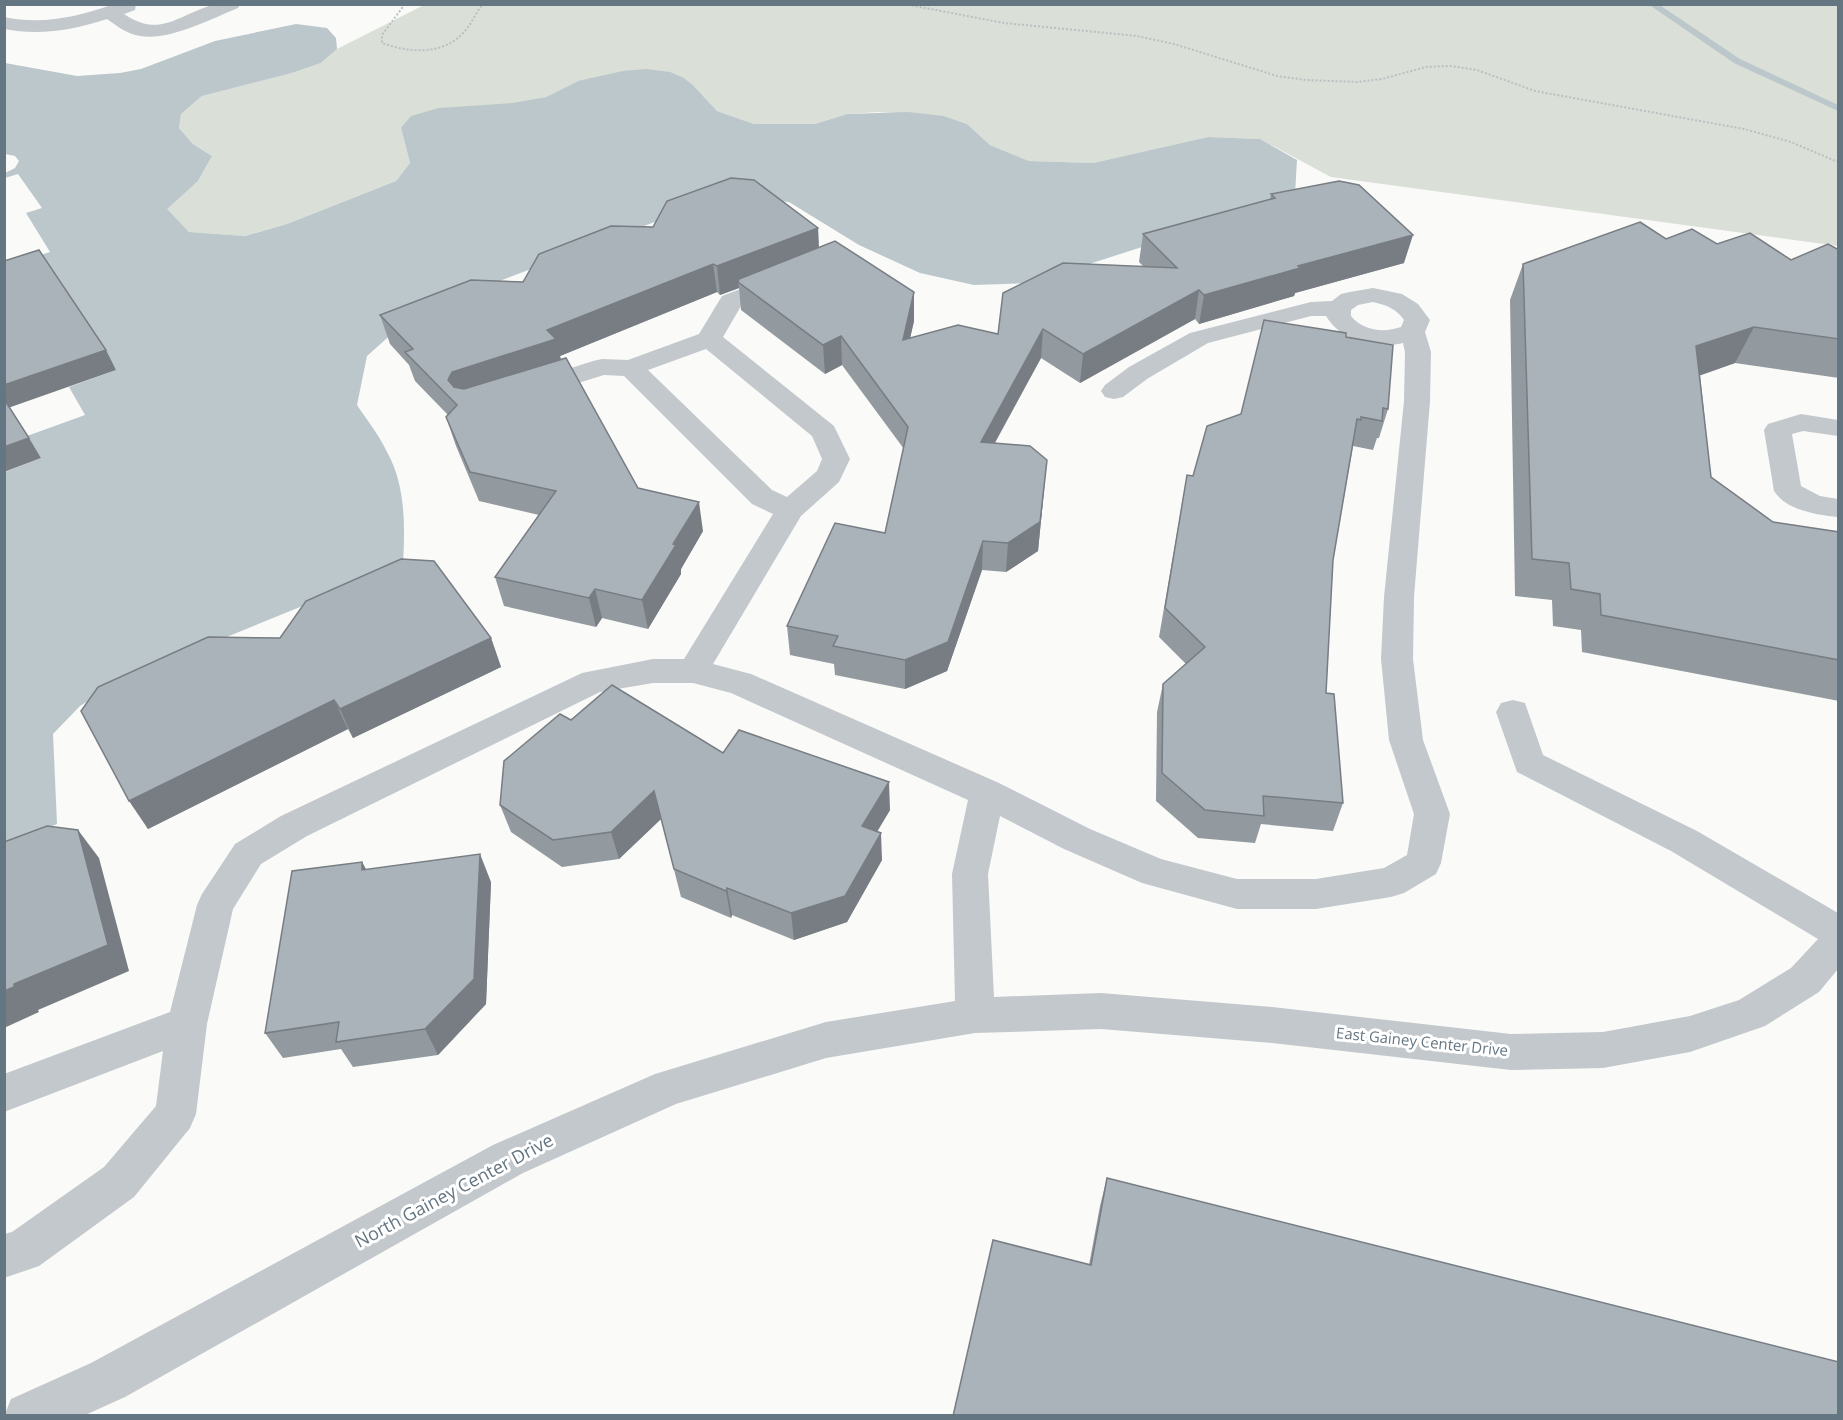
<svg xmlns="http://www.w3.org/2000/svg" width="1843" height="1420" font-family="'Open Sans',sans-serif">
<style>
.green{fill:#dadfd7}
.water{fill:#bbc7cb}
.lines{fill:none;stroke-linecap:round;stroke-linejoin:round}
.stream{fill:#bbc7cb;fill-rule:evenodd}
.path{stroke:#bbbfc2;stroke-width:2;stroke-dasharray:2 2;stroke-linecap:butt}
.minor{fill:#c3c8cc;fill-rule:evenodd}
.wall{fill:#929a9f}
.shaded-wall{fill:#777d82}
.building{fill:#aab3b9;stroke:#777d82;stroke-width:1.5}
.labels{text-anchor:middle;stroke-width:6;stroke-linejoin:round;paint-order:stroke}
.street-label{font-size:15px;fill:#657683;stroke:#fff}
.near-street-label{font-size:18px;fill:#657683;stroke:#fff}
</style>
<rect width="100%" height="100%" fill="#fafaf8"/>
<path class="green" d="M424 5H1838V246L1331 177 1260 139 1208 137 1093 163 1029 161 990 145 967 124 944 116 879 112 847 114 815 124H754L717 111 693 85 684 78 578 81 546 97 401 128 410 163 396 181 287 224 244 236 189 232 166 209 198 181 212 156 193 144 179 128 181 114 202 96 292 73 321 63 337 49Z"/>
<path class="water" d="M296 24 327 28 336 38 337 49 321 63 292 73 202 96 181 114 179 128 193 144 212 156 198 181 167 209 189 232 245 236 287 224 396 181 410 163 401 128 411 116 439 108 513 103 546 97 578 81 623 71 646 69 670 72 684 78 693 85 717 111 754 124H815L847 114 908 112 944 116 967 124 990 145 1029 161 1093 163 1208 137 1260 139 1297 160 1295 194 1254 211 1030 283 974 285 920 273 859 245 789 202 723 196 415 313 367 356 357 405C367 420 379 435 387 452 406 486 405 527 403 565L119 681 80 706 53 734 57 824 5 845V472L41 458 27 436 85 415 69 387 116 370 5 266 50 252 26 213 42 208 18 174 5 178V173L15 168 19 161 15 156 5 154V63L77 76 120 73 141 69 215 41Z"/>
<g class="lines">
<path class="stream" d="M1648 4H1658L1740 59 1838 105V111L1734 63Z"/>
<g class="path">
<path d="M405 4 382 35V43C410 53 443 56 465 31 472 23 476 12 483 4"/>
<path d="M904 4 1004 23 1137 36 1174 44 1277 76 1306 80 1358 82 1382 79 1426 67 1451 66 1477 70 1535 91 1744 129 1791 142 1838 162"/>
</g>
<g class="minor">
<path d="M114 4H136L135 10 124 14C159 38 177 16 212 5 220 3 231 4 240 4L238 8C211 19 169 41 140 36 127 34 117 26 107 19 73 30 40 36 4 29V17C43 25 77 17 114 4Z"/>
<path d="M782 273 791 275 794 280 791 285 741 306 723 337 834 426 850 459 839 482 801 516 713 664 751 674 999 783 1090 829 1161 859 1237 879H1316L1384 868 1407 855 1414 814 1389 740 1381 659 1384 597 1404 401 1405 352 1403 343C1374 350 1341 341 1326 316H1311L1208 343 1147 379 1123 397 1114 399 1105 397 1101 391 1105 385 1129 367 1190 333 1311 302 1332 301 1341 294 1350 292 1373 288 1402 294 1418 304 1430 320 1425 332 1431 352 1430 401 1414 597 1413 659 1423 740 1450 814 1441 863 1436 874 1404 893 1391 897 1316 909H1237L1142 883 1064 849 1000 816 988 874 994 997 1101 993 1272 1007 1511 1034 1603 1032 1690 1016 1739 1000 1791 968 1818 939 1671 851 1517 772 1496 712 1501 703 1513 700 1525 703 1543 755 1697 831 1838 913V969L1819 992 1765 1026 1690 1052 1603 1068 1511 1070 1272 1043 1101 1029 975 1033 826 1058 676 1104 523 1173 125 1397 83 1416H4L11 1399 91 1363 493 1145 655 1074 826 1022 955 1001 952 874 968 800 731 693 693 683H653L600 692 307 836 261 864 233 909 207 1024 196 1114 190 1128 134 1197 39 1266 4 1278V1234L12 1232 104 1167 156 1106 163 1051 4 1112V1074L170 1012 197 905 202 894 235 844 281 816 582 673 653 659H684L773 514 752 504 624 376 604 375 533 397 524 395 520 389 524 383 593 361 602 359 628 360 699 334 722 296ZM1373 302C1386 305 1397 309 1404 320L1401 327C1384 333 1363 331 1351 316V310L1358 305ZM706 349 812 436 822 459 817 471 787 497 772 490 648 370Z"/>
<path d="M1801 414 1838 420V436L1803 431 1792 434 1801 486 1820 496 1838 499V517C1817 515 1786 510 1774 491L1764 430 1768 424Z"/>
</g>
</g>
<g class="wall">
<path d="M1271 194 1404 263 1295 293 1294 296 1199 324 1195 319 1080 383 1041 358 995 443 1044 490 1038 551 1006 572 982 570 947 671 905 689 835 675 834 664 790 655 787 626 885 533 904 449 842 365 825 374 741 310 739 288 720 295 717 292 560 356 561 360 638 488 703 531 681 569V574L648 629 602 618 596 627 504 606 495 577 539 515 479 501 456 446 446 417 448 415 415 381 409 365 390 344 380 315 523 282 653 227 818 228 819 248 914 321 910 338 998 334 1144 267 1139 262 1143 234 1270 200Z"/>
<path d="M1666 239 1717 244 1791 260 1839 250V378L1735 363 1700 375 1711 477 1773 522 1839 532V701L1582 652 1581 630 1553 626 1552 600 1515 596 1510 300 1523 264Z"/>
<path d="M1346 337 1388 409 1379 438H1377L1373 450 1353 446 1333 560 1326 693 1343 803 1333 831 1261 824 1255 843 1198 838 1156 801 1157 712 1163 684 1186 664 1159 637 1187 475 1193 476 1241 414Z"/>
<path d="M491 638 501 667 353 738 348 729 148 829 81 711Z"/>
<path d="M571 720 723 753 890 810 877 831 882 860 847 922 794 940 732 915 731 918 681 897 661 819 619 859 562 867 511 832 500 805Z"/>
<path d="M362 862 366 870 491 882 486 1004 438 1055 353 1067 341 1049 283 1058 265 1033Z"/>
<path d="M1107 1178 1839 1362 953 1416 1089 1265 1100 1206Z"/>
</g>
<g class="shaded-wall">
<path d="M818 228 819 256 738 282 739 288 720 295 717 266Z"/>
<path d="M1413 235 1404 263 1295 293 1294 296 1199 324 1204 295 1298 266Z"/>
<path d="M713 264 717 292 560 356 563 368 461 401 448 380 452 372 547 330Z"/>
<path d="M1199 290 1195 319 1080 383 1083 354Z"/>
<path d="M914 292V321L903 369V340Z"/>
<path d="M1754 327 1735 363 1679 383 1696 346Z"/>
<path d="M1043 329 1041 358 979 471 981 442Z"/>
<path d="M841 336 842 365 825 374 823 345Z"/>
<path d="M106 350 116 370 8 408 4 402V385Z"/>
<path d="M29 438 41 458 4 472V447Z"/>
<path d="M1047 460 1038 551 1006 572 1008 543Z"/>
<path d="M699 502 703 531 681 569V574L648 629 642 600 673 544Z"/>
<path d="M983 541 982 570 947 671 905 689V660Z"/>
<path d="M595 589 602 618 596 627 589 598Z"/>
<path d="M491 638 501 667 353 738 340 709Z"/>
<path d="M334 700 348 729 148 829 129 801Z"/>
<path d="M889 782 890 810 864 854 862 826Z"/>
<path d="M654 791 661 819 619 859 611 832Z"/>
<path d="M78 830 99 858 129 971 38 1010 39 1012 4 1028V991Z"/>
<path d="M881 833 882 860 847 922 794 940 791 913Z"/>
<path d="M480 854 491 882 486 1004 438 1055 425 1029Z"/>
<path d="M362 862 377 889 362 870Z"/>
<path d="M727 888 732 915 731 918 726 891Z"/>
</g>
<g class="building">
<path d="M731 178 754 180 818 228 717 266 713 264 547 330 556 339 452 372 448 380 454 387 464 389 566 358 638 488 699 502 673 544 676 545 642 600 595 589 589 598 495 577 556 491 470 472 446 417 457 405 405 352 413 349 380 315 471 280 523 282 539 254 611 226 653 227 667 201Z"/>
<path d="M1339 181 1359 185 1413 235 1298 266 1300 268 1204 295 1199 290 1083 354 1043 329 981 442 1030 446 1047 460 1040 522 1008 543 983 541 948 642 905 660 833 646 838 636 787 626 835 523 885 533 908 427 841 336 823 345 738 282 739 279 835 241 914 292 903 340 958 325 998 334 1003 293 1063 263 1177 268 1143 234 1275 198 1271 194Z"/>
<path d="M1640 222 1666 239 1692 229 1717 244 1750 233 1791 260 1828 244 1839 250V339L1754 327 1696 346 1711 477 1773 522 1839 532V660L1601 615 1600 594 1571 589 1569 563 1532 559 1523 264Z"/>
<path d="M39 250 106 350 4 385V261Z"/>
<path d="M1264 320 1346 333V337L1393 345 1388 409 1383 408 1382 421 1361 417V420L1357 419 1333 560 1326 693 1334 694 1343 803 1263 796 1264 816 1205 810 1162 773 1163 684 1205 647 1165 608 1187 475 1193 476 1207 426 1241 414Z"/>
<path d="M4 399 29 438 4 447Z"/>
<path d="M401 559 434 561 491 638 340 709 334 700 129 801 81 711 98 687 208 637 280 638 306 601Z"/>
<path d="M612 685 723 753 739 730 889 782 862 826 881 833 845 896 791 913 727 888 726 891 674 869 654 791 611 832 553 840 500 805 504 761 560 714 571 720Z"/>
<path d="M47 826 78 830 108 945 14 984V987L4 991V842Z"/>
<path d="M480 854 474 979 425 1029 336 1042 339 1022 265 1033 292 871 362 862V870Z"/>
<path d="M1107 1178 1839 1362V1416H953L993 1240 1091 1265Z"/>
</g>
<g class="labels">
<g class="street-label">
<text transform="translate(1422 1042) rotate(6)" y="5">East Gainey Center Drive</text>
</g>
<g class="near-street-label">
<text transform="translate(454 1191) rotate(-28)" y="6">North Gainey Center Drive</text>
</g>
</g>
<rect width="1843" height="1420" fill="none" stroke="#657683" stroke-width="12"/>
</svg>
